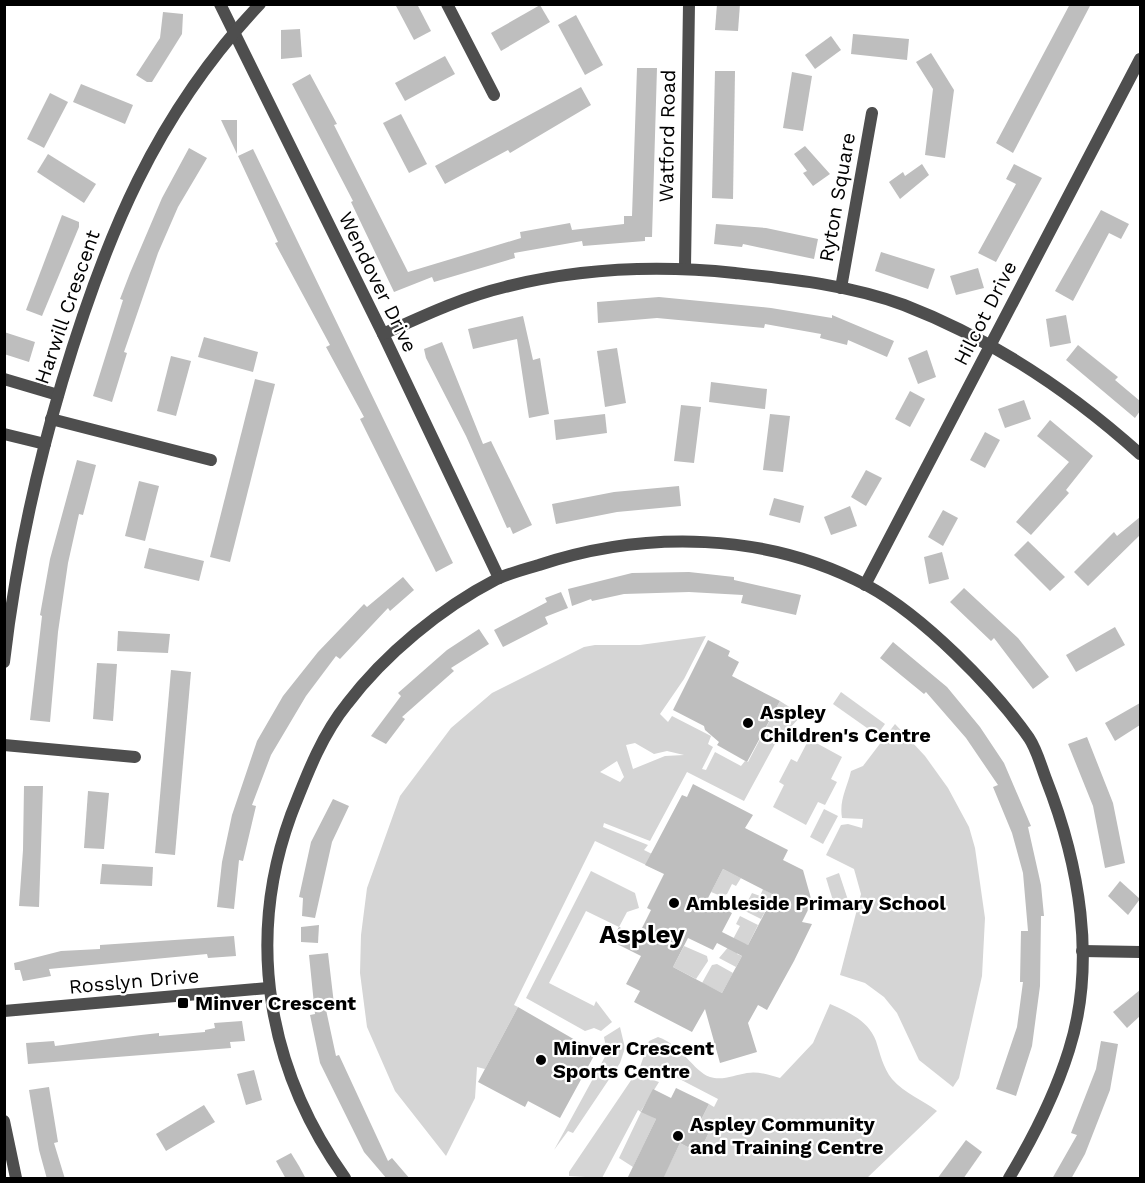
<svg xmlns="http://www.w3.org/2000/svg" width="1145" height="1183" font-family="'Work Sans',sans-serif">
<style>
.green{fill:#d5d5d5;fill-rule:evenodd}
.building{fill:#bebebe;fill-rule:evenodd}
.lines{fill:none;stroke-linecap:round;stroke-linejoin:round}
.street{stroke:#4e4e4e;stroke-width:12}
.poi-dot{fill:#000;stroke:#fff;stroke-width:2}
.labels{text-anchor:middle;stroke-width:4.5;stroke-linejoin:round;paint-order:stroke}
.street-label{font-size:20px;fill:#000;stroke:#fff}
.poi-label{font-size:20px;font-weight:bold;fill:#000;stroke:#fff;text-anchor:start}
.district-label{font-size:26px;font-weight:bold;fill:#000;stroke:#fff}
</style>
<rect width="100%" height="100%" fill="#fff"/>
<g class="green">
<path d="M706 636 684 679 660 714 668 722 672 716 711 736 708 744 713 747 702 769 706 770 715 752 741 766 745 761 748 762 780 701 802 715 775 744 744 801 687 772 650 841 604 823 603 827 648 845 644 850 666 861 661 872 595 841 514 1005 518 1007 485 1069 477 1067 475 1098 446 1156 395 1091 367 1027 360 973 361 935 367 888 400 796 451 728 492 693 584 647 595 645H640ZM635 743 654 754 667 751 684 755 665 756 633 769 626 745ZM617 761 624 777 620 782 600 772Z"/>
<path d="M841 692 885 724 877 735 833 704Z"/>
<path d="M895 724 925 756 948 788 969 827 975 848 985 918 982 976 959 1078 953 1087 919 1060 897 1013 884 997 865 983 840 975 861 894 854 869 826 855 841 825 848 824 862 828 863 819 842 818C839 800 847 788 851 771L863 766Z"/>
<path d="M809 739 842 757 831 779 837 782 825 805 818 802 806 825 773 807 784 785 779 782 791 759 797 762Z"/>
<path d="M824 809 838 816 823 844 810 837Z"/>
<path d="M723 869 741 878 736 886 732 884 727 894 721 896 711 892Z"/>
<path d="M591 871 635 893 639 908 627 912 619 927 586 911 549 983 594 1006 596 1001 612 1022 601 1031 594 1028 585 1031 526 998Z"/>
<path d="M839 873 848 900 834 904 826 878Z"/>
<path d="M763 889 774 895 761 919 743 910 752 893 760 896Z"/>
<path d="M740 916 758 925 748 945 732 941 740 926 736 924Z"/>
<path d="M730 945 738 950 737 954 742 956 736 967 719 958Z"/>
<path d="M684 946 707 956 708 961 696 979 673 967Z"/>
<path d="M717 964 733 973 722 993 702 983 712 965Z"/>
<path d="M830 1004C848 1012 868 1020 876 1041 880 1053 883 1068 892 1079 905 1094 923 1100 937 1111L867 1178H663L680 1143 699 1153 711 1128 700 1122 709 1104 714 1107 718 1099 666 1072 647 1078 659 1082 641 1111 656 1119 633 1167 619 1158 641 1112 638 1110 602 1178 569 1176V1172L640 1067 649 1041 658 1037C683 1046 693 1071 710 1077 722 1081 735 1075 747 1073 758 1071 770 1075 780 1078L813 1043Z"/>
<path d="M620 1027 625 1048 620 1063 573 1133 568 1131 554 1150 607 1053 604 1037Z"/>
</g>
<g class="building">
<path d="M395 4H417L431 31 414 40Z"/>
<path d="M717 4H740L738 31 715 30Z"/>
<path d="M1070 4H1091L1013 153 996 143Z"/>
<path d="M540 5 550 22 501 51 491 33Z"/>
<path d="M163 12 183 14 182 34 152 82H147L136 75 160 38Z"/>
<path d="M576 15 603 65 585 75 558 25Z"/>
<path d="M300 29 302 57 281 59V30Z"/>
<path d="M853 34 909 39 907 60 851 54Z"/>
<path d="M831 36 841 50 815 69 805 55Z"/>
<path d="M931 53 954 90 945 158 925 155 933 89 916 62Z"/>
<path d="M445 56 455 74 405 101 395 83Z"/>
<path d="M637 68H657L652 237H645V241L583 246 582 241 514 253 515 258 434 282 432 277 394 292 351 202 353 201 292 84 310 74 337 124 334 125 408 272 521 238 520 232 570 223 572 230 624 224V216H632Z"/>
<path d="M715 71H735L733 199 712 198Z"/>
<path d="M792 72 812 76 803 131 783 128Z"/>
<path d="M81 84 133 105 125 124 73 102Z"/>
<path d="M581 87 591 105 510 153 508 150 445 184 435 166Z"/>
<path d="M50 93 68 102 44 148 27 139Z"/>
<path d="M401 114 427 164 409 173 383 123Z"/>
<path d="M221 120H237V154Z"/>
<path d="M805 146 830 174 813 186 803 173 807 171 794 154Z"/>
<path d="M189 148 207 158 178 207 158 253 124 352 127 353 112 402 93 396 123 300 120 299 130 273 162 198Z"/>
<path d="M253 149 453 563 436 572 360 419 364 417 326 347 330 345 275 243 278 242 238 156Z"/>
<path d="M48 154 96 184 84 203 37 172Z"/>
<path d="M922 164 929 175 900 199 889 182 903 172 905 176Z"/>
<path d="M1014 164 1042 178 996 262 978 253 1016 184 1006 179Z"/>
<path d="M1101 210 1129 224 1121 239 1109 233 1073 301 1055 291Z"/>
<path d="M62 215 79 222V227L42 316 26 310Z"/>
<path d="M716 224 766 228 818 239 814 259 743 244 742 247 714 244Z"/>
<path d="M881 252 935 269 928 289 875 271Z"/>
<path d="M978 268 984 288 956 295 950 276Z"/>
<path d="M659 297 771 308 832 318V315L894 341 887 357 848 340 847 345 820 338 821 334 765 324 764 328 657 318 598 323 597 302Z"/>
<path d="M1066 315 1071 343 1050 347 1046 319Z"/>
<path d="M523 316 533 360 540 358 549 414 529 418 517 339 473 349 468 329Z"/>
<path d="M4 332 35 342 29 362 4 354Z"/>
<path d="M204 337 258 352 253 372 198 357Z"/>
<path d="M442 342 483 444 491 441 532 525 513 534 510 527 507 528 466 436 426 358 424 349Z"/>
<path d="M1078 345 1118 377 1115 380 1140 401V411L1135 418 1066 360Z"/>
<path d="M617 348 626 403 605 407 597 351Z"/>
<path d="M927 350 936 377 918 384 908 358Z"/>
<path d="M171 356 191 361 176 416 157 411Z"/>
<path d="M255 379 275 384 230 562 210 557Z"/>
<path d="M711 382 767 389 765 409 709 402Z"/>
<path d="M910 391 925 399 910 427 895 419Z"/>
<path d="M1024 400 1031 419 1005 428 998 409Z"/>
<path d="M681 405 701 407 694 463 674 461Z"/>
<path d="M605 414 607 433 556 440 554 420Z"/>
<path d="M770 414 790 416 783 472 763 470Z"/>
<path d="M1050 420 1093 456 1066 490 1069 493 1031 535 1016 522 1069 462 1037 436Z"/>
<path d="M985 432 1000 440 985 468 970 460Z"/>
<path d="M77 460 96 465 83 515 79 514 68 563 58 632 50 722 30 720 42 616 40 615 50 559Z"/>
<path d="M866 470 882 478 866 506 851 497Z"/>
<path d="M139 481 159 486 145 541 125 536Z"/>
<path d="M679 486 681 506 617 512 556 524 552 504 614 492Z"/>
<path d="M774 498 804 506 800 523 769 515Z"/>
<path d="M850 506 857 526 831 535 824 517Z"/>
<path d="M943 510 958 518 943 546 928 537Z"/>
<path d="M1140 517V535L1088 586 1074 572 1114 532 1117 536Z"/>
<path d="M1028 541 1065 577 1050 591 1014 555Z"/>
<path d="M149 548 204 561 199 581 144 568Z"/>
<path d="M942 552 949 579 929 584 924 557Z"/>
<path d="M689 572 734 577V580L801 595 796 615 741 603 743 595 689 592 624 594 592 601 591 599 572 606 568 589 632 573Z"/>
<path d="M403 577 414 590 390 611 388 608 340 659 336 656 306 696 271 755 252 805 256 806 243 861 239 860 234 909 217 907 222 862 232 815 257 741 283 696 318 652 364 604 367 607Z"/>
<path d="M964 588 1018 638 1049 677 1033 689 994 638 991 641 950 602Z"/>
<path d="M561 592 568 608 545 617 548 624 503 647 494 630 547 602 545 598Z"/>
<path d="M1115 627 1125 645 1076 672 1066 655Z"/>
<path d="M479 629 489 644 451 668 454 671 402 717 405 719 386 744 371 736 401 696 398 693 447 650Z"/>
<path d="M118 631 170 634 168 653 117 651Z"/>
<path d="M708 640 730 651 728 656 739 662 732 676 780 701 747 762 717 745 719 742 705 730 704 726 673 710Z"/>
<path d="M893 642 947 687 980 727 1004 763 1031 826 1028 827 1041 885 1044 916H1041L1040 986 1032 1046 1016 1096 996 1089 1017 1027 1023 982H1020L1021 931H1028L1023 873 1012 833 993 787 998 785 966 738 926 692 924 694 880 658Z"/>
<path d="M97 663 117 664 113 721 93 719Z"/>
<path d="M171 670 191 672 175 855 155 853Z"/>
<path d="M1140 703V725L1115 741 1105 723Z"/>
<path d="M1087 737 1113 803 1125 863 1105 868 1093 806 1068 744Z"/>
<path d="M693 784 753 815 745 828 788 850 783 860 803 870 812 902 802 922 812 924 794 961 767 1010 758 1005 748 1023 757 1052 720 1063 705 1009 692 1032 634 1002 640 991 626 984 641 956 611 941 619 927 638 936 651 910 647 908 664 874 645 865 682 795 687 797ZM723 869 774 895 748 945 722 932 732 913 707 900ZM688 938 713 950 717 943 742 956 722 993 673 967Z"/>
<path d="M24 786H43L39 907 19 906 23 850Z"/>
<path d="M88 791 109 793 104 849 84 848Z"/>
<path d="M333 799 349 806 332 842 315 918 302 916 303 898 299 897 311 842Z"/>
<path d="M102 864 153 867 152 886 100 884Z"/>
<path d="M1120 881 1140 899 1128 915 1108 896Z"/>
<path d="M319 925 318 943 301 942V927Z"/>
<path d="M234 936 236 956 208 958 207 954 49 969 51 976 23 981 20 970H15L14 963 61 951 100 949V945Z"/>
<path d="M328 953 334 1004 325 1005 336 1056 339 1055 388 1161 392 1158 410 1179H387L364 1152 320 1063 310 1015 315 1014 309 955Z"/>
<path d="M1140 990V1016L1127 1028 1113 1012Z"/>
<path d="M518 1007 596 1052 560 1118 528 1101 525 1107 478 1082Z"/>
<path d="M242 1021 245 1041 230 1042 231 1048 28 1064 26 1043 54 1041 55 1046 141 1035 159 1033V1036L205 1032V1030L215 1028 214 1023Z"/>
<path d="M1101 1041 1118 1044 1110 1090 1085 1154 1071 1179H1052L1077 1135 1071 1133 1096 1069Z"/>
<path d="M254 1070 262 1100 246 1105 237 1074Z"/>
<path d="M49 1087 58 1142 54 1143 65 1179H47L39 1150 29 1090Z"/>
<path d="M676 1088 709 1104 700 1122 711 1128 699 1153 680 1143 663 1179H627L656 1119 641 1112 653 1089 671 1098Z"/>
<path d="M204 1105 215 1122 166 1151 156 1134Z"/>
<path d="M966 1140 982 1152 963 1179H937Z"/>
<path d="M291 1153 299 1166 306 1179H286L276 1161Z"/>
</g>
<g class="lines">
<g class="street">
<path d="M220 4 383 334 499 578"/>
<path d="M447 4 494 95"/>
<path d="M685 267 689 4"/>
<path d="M841 288 872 113"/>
<path d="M383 334C423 316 463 297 505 287 580 268 658 265 735 273 791 279 850 285 904 305 992 339 1070 391 1140 454"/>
<path d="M4 379 58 395"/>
<path d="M51 419 211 460"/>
<path d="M4 434 45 444"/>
<path d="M865 585 1140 59"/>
<path d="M4 662C15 567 35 474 62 382 105 238 155 115 260 4"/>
<path d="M4 745 135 757"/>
<path d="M1082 951 1140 952"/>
<path d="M4 1011 268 988"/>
<path d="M4 1121 16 1178"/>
<path d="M345 1178C268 1070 245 941 291 815 306 777 321 736 347 704 385 654 441 608 497 579 510 573 525 569 539 565 645 530 767 532 868 586 923 616 993 687 1029 738 1037 750 1041 766 1046 779 1079 863 1097 962 1069 1050 1055 1095 1033 1138 1009 1178"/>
</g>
</g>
<g class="poi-dot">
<circle cx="748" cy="723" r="6"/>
<circle cx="674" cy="903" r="6"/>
<rect x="177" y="997" width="12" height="12" rx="3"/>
<circle cx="541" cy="1060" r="6"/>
<circle cx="678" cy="1136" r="6"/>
</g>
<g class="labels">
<g class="street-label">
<text transform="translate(667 136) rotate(-89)" y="7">Watford Road</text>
<text transform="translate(837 197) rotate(-80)" y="7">Ryton Square</text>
<text transform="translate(378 282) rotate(64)" y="7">Wendover Drive</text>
<text transform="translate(67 307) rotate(-71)" y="7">Harwill Crescent</text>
<text transform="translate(985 313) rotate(-63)" y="7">Hilcot Drive</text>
<text transform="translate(134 981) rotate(-5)" y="7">Rosslyn Drive</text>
</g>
<g class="poi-label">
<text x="760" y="719">Aspley<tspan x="760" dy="23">Children's Centre</tspan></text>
<text x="686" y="910">Ambleside Primary School</text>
<text x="195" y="1010">Minver Crescent</text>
<text x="553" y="1055">Minver Crescent<tspan x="553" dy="23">Sports Centre</tspan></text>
<text x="690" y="1131">Aspley Community<tspan x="690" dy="23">and Training Centre</tspan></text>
</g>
<g class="district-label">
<text x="642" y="943">Aspley</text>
</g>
</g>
<rect width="1145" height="1183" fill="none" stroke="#000000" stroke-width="12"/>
</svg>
